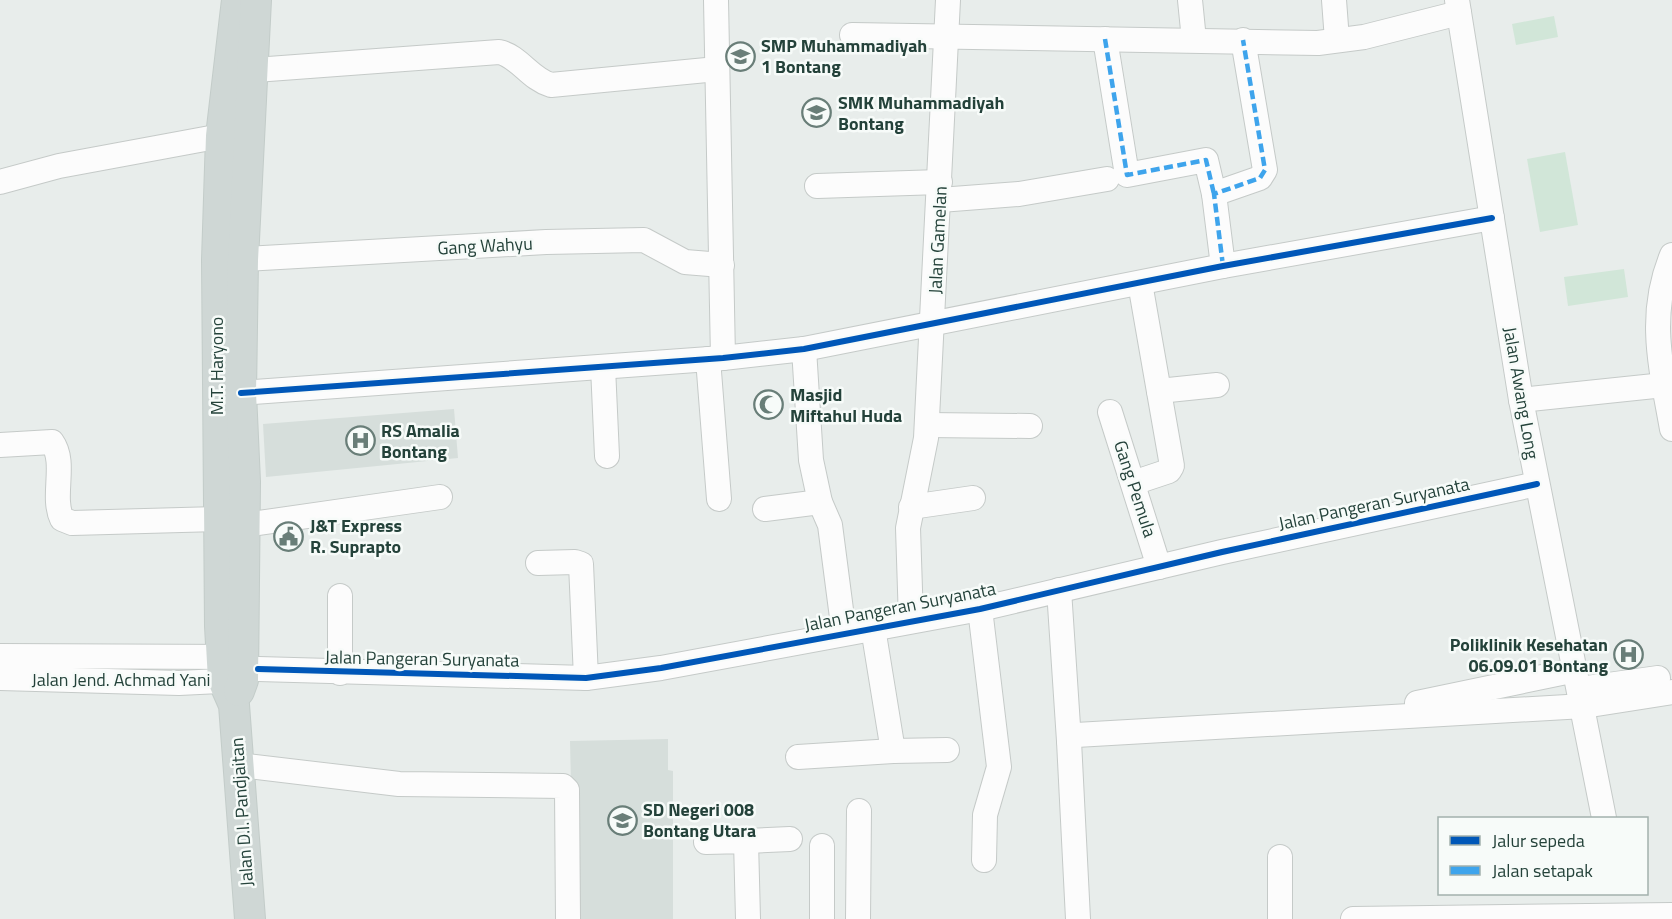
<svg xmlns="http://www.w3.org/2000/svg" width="1672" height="919" font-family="'Titillium Web',sans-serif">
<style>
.built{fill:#d6dedb}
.green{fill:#d1e6d8}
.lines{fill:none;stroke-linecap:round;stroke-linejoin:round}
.minor-casing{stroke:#c5cac8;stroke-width:26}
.major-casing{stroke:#c3ccc9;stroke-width:32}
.minor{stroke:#fcfcfc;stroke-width:24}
.major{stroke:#cfd7d5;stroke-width:30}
.quiet{stroke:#3ea4ec;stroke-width:4.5;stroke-dasharray:9 4.5;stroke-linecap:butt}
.cycleway-casing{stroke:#f7fbf9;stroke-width:10}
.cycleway{stroke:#0057b8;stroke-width:6}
.labels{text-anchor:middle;stroke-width:5;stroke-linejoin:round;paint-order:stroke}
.poi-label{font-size:18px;font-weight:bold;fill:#24423a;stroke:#f7fbf9;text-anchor:start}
.street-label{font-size:18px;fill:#24423a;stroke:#f7fbf9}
</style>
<rect width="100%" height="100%" fill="#e8edeb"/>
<g class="built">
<path d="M454 409 458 458 266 477 263 424Z"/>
<path d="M668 739V770L673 771V919H569L573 868 570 741Z"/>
</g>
<g class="green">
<path d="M1554 16 1558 37 1516 45 1512 24Z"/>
<path d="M1565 152 1578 225 1540 232 1527 159Z"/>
<path d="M1624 269 1628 297 1568 306 1564 277Z"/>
</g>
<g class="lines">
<defs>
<g id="minor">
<path d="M716 0 723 358"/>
<path d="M1190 0 1194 40"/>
<path d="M1334 0 1337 40"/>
<path d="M1457 0 1521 400 1604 818"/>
<path d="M852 35 1318 43 1364 37 1459 13"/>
<path d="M1105 39 1127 175 1206 160 1214 194"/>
<path d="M255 70 499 52C519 56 530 79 551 85L717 69"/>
<path d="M0 182 59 166 221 136"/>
<path d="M817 186 940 182"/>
<path d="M940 200 1019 194 1107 179"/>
<path d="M1672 255C1647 315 1661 367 1672 429"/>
<path d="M227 260 546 242 644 240 685 262 722 265"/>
<path d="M1223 266 1214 194 1260 178 1265 170 1243 40"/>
<path d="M804 349 811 460 820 502 830 525 844 633"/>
<path d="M708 359 719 499"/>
<path d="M603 367 607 456"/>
<path d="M1159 391 1217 385"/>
<path d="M241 393 723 358 804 349 1223 266 1492 218"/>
<path d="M1521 400 1664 385"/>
<path d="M1110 412 1159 567"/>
<path d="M927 425 1030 426"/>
<path d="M0 445 52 442C67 463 51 496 62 519L72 523 218 519"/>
<path d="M1133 483 1169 471 1172 466 1140 283"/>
<path d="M911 507 973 498"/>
<path d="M765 509 820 502"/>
<path d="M245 525 440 497"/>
<path d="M538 563 575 562 581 564 586 678"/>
<path d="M1059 590 1069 741"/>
<path d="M340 596V673"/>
<path d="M980 609 999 767 985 815 984 860"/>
<path d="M911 621 908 528 926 438 948 0"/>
<path d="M873 628 893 751"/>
<path d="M0 656 239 657"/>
<path d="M258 669 586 678 661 668 980 609 1222 552 1537 484"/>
<path d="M0 678 179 683 240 680"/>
<path d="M1580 689 1658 678"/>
<path d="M1417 703 1576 670"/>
<path d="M798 757 893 751 947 750"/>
<path d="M239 765 399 784 563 786 567 790 568 919"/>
<path d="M746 841 790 839"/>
<path d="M706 842 746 841 748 919"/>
<path d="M1280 857V919"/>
<path d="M822 919V846"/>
<path d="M858 919 859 811"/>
<path d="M1078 919 1069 741 1076 735 1584 706 1672 692"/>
<path d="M1353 919 1672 915"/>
</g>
<g id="major">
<path d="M237 0 221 136 217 260 220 626 223 680 234 705 250 919"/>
<path d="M239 691 243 680 245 482 241 393 243 260 256 0"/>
</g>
</defs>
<use href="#minor" class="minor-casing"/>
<use href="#major" class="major-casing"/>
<use href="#minor" class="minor"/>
<use href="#major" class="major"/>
<g class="quiet">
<path d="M1105 39 1127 175 1206 160 1214 194"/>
<path d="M1223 266 1214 194 1260 178 1265 170 1243 40"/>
</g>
<defs>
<g id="cycleway">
<path d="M241 393 723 358 804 349 1223 266 1492 218"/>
<path d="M258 669 586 678 661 668 980 609 1222 552 1537 484"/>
</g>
</defs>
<use href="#cycleway" class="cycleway-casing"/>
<use href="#cycleway" class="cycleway"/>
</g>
<defs>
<symbol id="school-ring" viewBox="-11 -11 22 22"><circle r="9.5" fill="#f7fbf9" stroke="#697e78" stroke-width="1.5"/><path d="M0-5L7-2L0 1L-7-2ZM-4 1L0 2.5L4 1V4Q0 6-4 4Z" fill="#697e78"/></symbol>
<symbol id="mosque-ring" viewBox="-11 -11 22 22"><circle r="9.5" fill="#f7fbf9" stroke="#697e78" stroke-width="1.5"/><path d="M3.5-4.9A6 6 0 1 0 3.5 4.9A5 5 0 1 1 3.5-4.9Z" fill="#697e78"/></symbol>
<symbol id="hospital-ring" viewBox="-11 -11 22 22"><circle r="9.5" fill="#f7fbf9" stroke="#697e78" stroke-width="1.5"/><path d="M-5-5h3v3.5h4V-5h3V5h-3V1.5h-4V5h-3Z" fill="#697e78"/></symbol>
<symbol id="civic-ring" viewBox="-11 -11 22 22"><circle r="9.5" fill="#f7fbf9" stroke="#697e78" stroke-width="1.5"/><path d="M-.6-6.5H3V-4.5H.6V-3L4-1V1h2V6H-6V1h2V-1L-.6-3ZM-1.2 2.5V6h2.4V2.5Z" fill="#697e78"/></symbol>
</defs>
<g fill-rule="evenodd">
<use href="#school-ring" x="724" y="40" width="33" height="33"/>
<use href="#school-ring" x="800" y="96" width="33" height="33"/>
<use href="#mosque-ring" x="752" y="388" width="33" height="33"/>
<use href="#hospital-ring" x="344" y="424" width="33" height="33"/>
<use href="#civic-ring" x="272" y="520" width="33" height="33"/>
<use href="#hospital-ring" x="1612" y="638" width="33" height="33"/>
<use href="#school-ring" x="606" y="804" width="33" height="33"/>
</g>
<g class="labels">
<g class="poi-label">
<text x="761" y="52">SMP Muhammadiyah<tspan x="761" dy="21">1 Bontang</tspan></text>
<text x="838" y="109">SMK Muhammadiyah<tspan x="838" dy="21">Bontang</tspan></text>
<text x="790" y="401">Masjid<tspan x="790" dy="21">Miftahul Huda</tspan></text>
<text x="381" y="437">RS Amalia<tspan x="381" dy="21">Bontang</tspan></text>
<text x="310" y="532">J&amp;T Express<tspan x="310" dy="21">R. Suprapto</tspan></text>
<text x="1608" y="651" text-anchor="end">Poliklinik Kesehatan<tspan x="1608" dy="21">06.09.01 Bontang</tspan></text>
<text x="643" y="816">SD Negeri 008<tspan x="643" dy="21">Bontang Utara</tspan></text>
</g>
<g class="street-label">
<text transform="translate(938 240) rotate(-87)" y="6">Jalan Gamelan</text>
<text transform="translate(485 246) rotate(-3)" y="6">Gang Wahyu</text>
<text transform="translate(217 366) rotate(-90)" y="6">M.T. Haryono</text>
<text transform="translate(1521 393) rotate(80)" y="6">Jalan Awang Long</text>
<text transform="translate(1135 489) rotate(72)" y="6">Gang Pemula</text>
<text transform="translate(1374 504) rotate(-12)" y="6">Jalan Pangeran Suryanata</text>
<text transform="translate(900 607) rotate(-11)" y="6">Jalan Pangeran Suryanata</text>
<text transform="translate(422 659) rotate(1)" y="6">Jalan Pangeran Suryanata</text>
<text x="121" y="686">Jalan Jend. Achmad Yani</text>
<text transform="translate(242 812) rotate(-94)" y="6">Jalan D.I. Pandjaitan</text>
</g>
</g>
<rect x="1438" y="817" width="210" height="78" fill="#f7fbf9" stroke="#a3b1ad" stroke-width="1.5"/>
<rect x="1450" y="836" width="30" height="9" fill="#0057b8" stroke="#a3b1ad" stroke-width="1.5"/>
<text x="1492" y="847" font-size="18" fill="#24423a">Jalur sepeda</text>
<rect x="1450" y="866" width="30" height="9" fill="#3ea4ec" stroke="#a3b1ad" stroke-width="1.5"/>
<text x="1492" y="877" font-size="18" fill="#24423a">Jalan setapak</text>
</svg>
